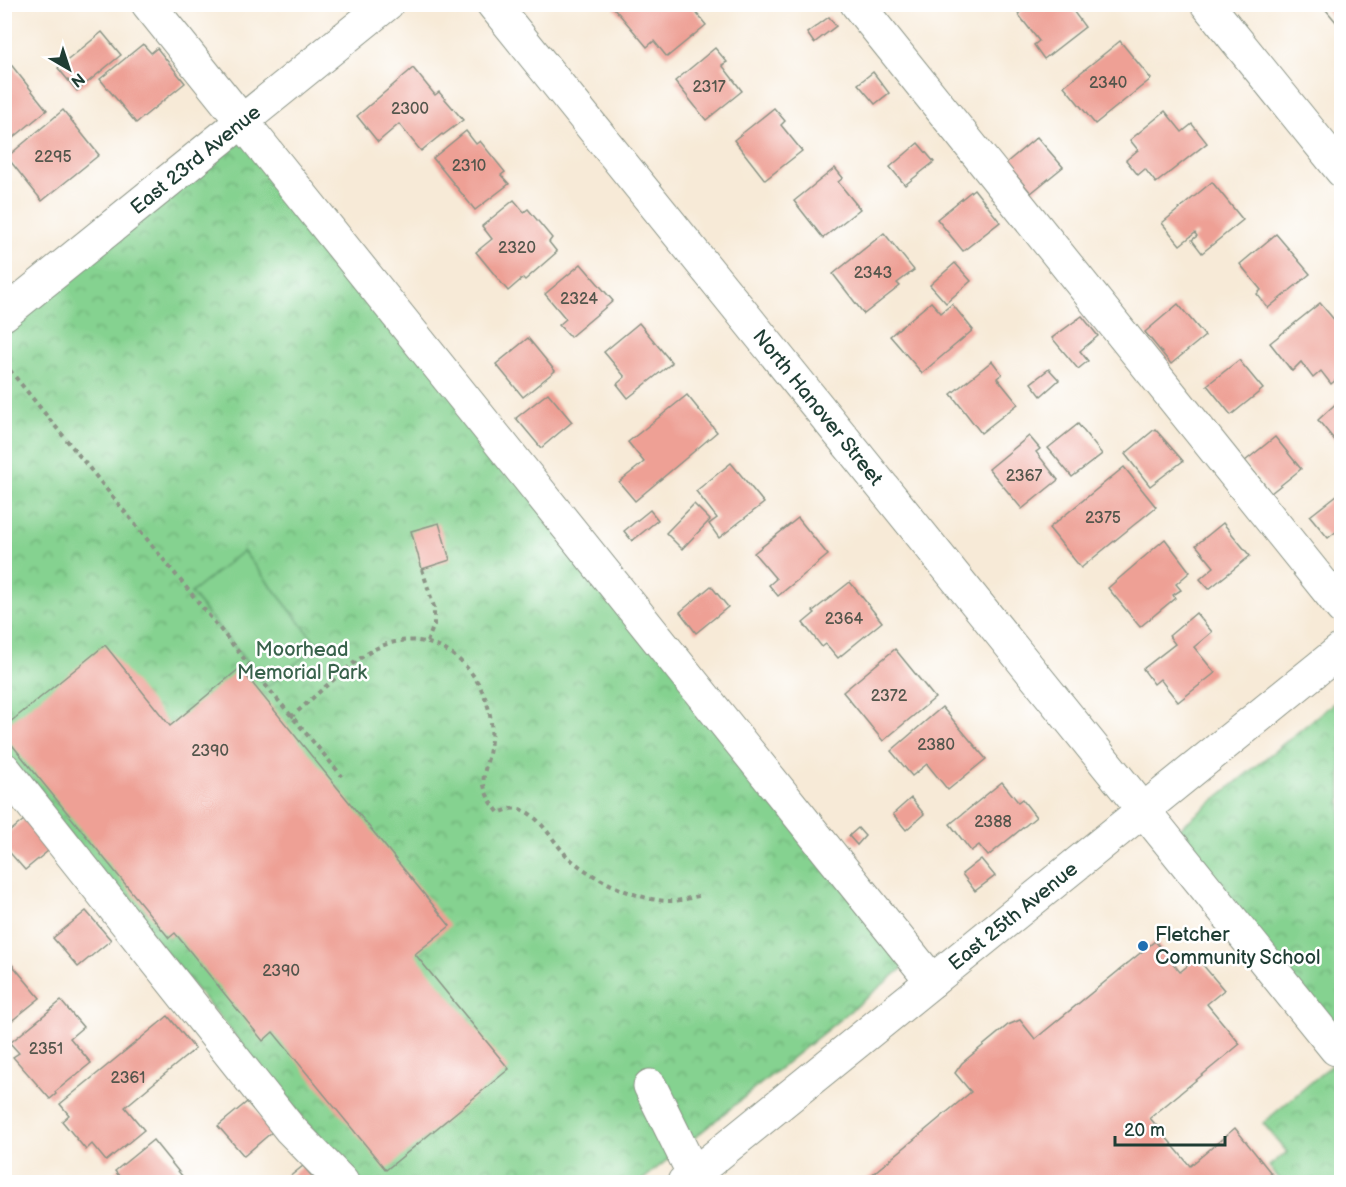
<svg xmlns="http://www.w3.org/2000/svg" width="1346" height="1187" font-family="'Balsamiq Sans',sans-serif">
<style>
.park{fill:url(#park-crowns);stroke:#528862;stroke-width:1.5}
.garden{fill:#85d290;stroke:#528862;stroke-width:1.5}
.building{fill:#eea095}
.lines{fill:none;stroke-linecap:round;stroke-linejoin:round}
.minor-casing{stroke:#8b9486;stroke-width:35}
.path{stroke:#8b9486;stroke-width:4;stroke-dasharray:4.5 4.5;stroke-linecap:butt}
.minor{stroke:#fff;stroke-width:33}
.poi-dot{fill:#1f6fb2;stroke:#fff;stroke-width:2}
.labels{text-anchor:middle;stroke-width:5;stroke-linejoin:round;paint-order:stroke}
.number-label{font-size:16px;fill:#53564c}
.street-label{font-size:20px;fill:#1f3d34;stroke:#fff}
.park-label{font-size:20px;fill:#38624b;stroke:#fff}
.poi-label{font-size:20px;fill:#1f3d34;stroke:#fff;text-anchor:start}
</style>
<defs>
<pattern id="park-crowns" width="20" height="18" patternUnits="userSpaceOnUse" patternTransform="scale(1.5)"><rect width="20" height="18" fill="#85d290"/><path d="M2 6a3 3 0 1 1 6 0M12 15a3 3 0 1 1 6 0" fill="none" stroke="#6cac76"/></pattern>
</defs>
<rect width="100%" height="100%" fill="#fff"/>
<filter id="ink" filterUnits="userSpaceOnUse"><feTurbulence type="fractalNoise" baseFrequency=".0167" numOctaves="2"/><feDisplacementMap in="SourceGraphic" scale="12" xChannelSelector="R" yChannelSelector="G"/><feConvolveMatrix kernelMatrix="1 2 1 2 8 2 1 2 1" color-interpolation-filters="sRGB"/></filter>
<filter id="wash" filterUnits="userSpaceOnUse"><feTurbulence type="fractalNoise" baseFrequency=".008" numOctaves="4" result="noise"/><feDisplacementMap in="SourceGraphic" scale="24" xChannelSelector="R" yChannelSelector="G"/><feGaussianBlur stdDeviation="1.35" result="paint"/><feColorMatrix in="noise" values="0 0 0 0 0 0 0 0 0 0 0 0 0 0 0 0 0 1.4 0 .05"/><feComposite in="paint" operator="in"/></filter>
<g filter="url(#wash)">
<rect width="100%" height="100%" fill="#f7ead7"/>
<g class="park">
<path d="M243 121 914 959 640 1182H356L5 758V314Z"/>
<path d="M1341 697V1056L1165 840Z"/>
<path d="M1341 1057V1182H1282L1269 1166 1287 1152 1263 1123Z"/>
</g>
<path class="garden" d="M243 551 318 645 267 687 191 593Z"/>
<g id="blocks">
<g class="building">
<path d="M618 4H689L706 25 667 57 654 41 647 47 614 8Z"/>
<path d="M966 4H978L971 10Z"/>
<path d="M1029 4H1068L1085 27 1044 59 1034 45 1039 41 1018 14Z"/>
<path d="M1321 4H1342V29Z"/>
<path d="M829 17 836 26 814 43 807 33Z"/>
<path d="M102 32 121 55 77 91 58 68Z"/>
<path d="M1120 41 1151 79 1095 124 1064 86Z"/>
<path d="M143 44 151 53 157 48 185 83 136 123 100 79Z"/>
<path d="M715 48 727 62 722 65 742 91 706 120 675 81Z"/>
<path d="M5 57 47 110 7 143 5 140Z"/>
<path d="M413 68 435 95 439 92 463 120 443 135 442 134 421 151 399 124 378 142 357 116Z"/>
<path d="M873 72 889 93 875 104 858 84Z"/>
<path d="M774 108 785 121 781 125 802 151 765 180 734 140Z"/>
<path d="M63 110 99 155 42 201 7 157Z"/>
<path d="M1165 111 1182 132 1192 124 1207 143 1156 183 1145 169 1138 175 1126 160 1138 150 1130 140Z"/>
<path d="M466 131 476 144 480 141 505 172 501 175 509 184 475 210 433 158Z"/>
<path d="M1037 137 1063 167 1031 193 1006 163Z"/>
<path d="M918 143 934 162 905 185 890 167Z"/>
<path d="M835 168 843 178 838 182 860 209 823 238 794 201Z"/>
<path d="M1212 182 1243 220 1202 253 1192 240 1197 236 1195 233 1180 245 1162 223Z"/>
<path d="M974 189 1000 222 963 251 937 219Z"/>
<path d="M514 200 524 212 528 209 552 238 549 242 557 252 525 280 523 278 508 291 476 252 492 239 482 226Z"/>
<path d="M884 233 914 270 897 283 900 286 864 314 833 274Z"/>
<path d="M1276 234 1310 274 1268 308 1257 294 1261 290 1240 264Z"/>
<path d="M955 263 971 281 946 303 930 285Z"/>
<path d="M581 264 613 301 570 337 559 325 566 319 545 294Z"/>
<path d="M931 302 941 313 952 304 973 330 922 373 890 336Z"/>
<path d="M1320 303 1342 329V375L1331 384 1321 371 1313 378 1301 362 1292 371 1270 343Z"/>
<path d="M1178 304 1205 336 1171 364 1145 332Z"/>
<path d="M1082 316 1098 336 1080 351 1088 361 1078 369 1052 338Z"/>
<path d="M639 323 672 363 628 398 617 384 625 377 604 352Z"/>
<path d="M528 338 555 371 523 397 496 364Z"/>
<path d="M1239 360 1263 389 1231 415 1207 385Z"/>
<path d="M992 361 1002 374 997 378 1018 404 981 433 951 394Z"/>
<path d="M1049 369 1059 380 1041 396 1031 383Z"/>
<path d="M548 393 572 422 541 448 516 418Z"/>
<path d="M687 395 717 432 635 501 619 482 644 462 628 442Z"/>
<path d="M1342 398V449L1318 420Z"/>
<path d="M1078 424 1102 454 1072 477 1048 448Z"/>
<path d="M1155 429 1183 461 1150 486 1125 454Z"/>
<path d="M1029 436 1040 449 1036 452 1058 480 1022 509 989 469Z"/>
<path d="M1275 437 1301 469 1271 493 1245 461Z"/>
<path d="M731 463 764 503 719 538 709 524 717 518 696 491Z"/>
<path d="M1124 467 1156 507 1081 568 1049 528Z"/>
<path d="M1342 491V527L1328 538 1310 516Z"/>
<path d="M694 504 710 520 682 549 666 533Z"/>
<path d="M650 510 658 520 632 541 624 531Z"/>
<path d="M798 518 828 555 778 596 769 585 776 579 754 553Z"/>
<path d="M439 523 450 560 422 569 411 531Z"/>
<path d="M1223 523 1250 556 1209 589 1200 579 1214 567 1196 545Z"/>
<path d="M1165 539 1190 572 1176 584 1181 590 1173 595 1175 598 1140 627 1108 588Z"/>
<path d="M850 582 882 622 838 658 826 644 822 647 803 623 815 613 813 611Z"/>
<path d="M711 586 728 607 696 633 680 612Z"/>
<path d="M1196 613 1212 632 1194 647 1215 673 1178 702 1160 679 1154 684 1143 669 1175 644 1169 636Z"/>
<path d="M105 645 170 726 240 668 450 926 415 954 509 1069 386 1170 273 1032 263 1041 175 933 169 938 4 735V727Z"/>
<path d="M895 649 935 698 883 741 843 692Z"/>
<path d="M942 707 986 759 948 790 927 764 912 776 891 751Z"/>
<path d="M1002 782 1018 802 1022 799 1036 817 988 856 979 845 971 851 950 824Z"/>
<path d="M911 798 924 814 906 830 893 814Z"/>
<path d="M29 816 54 846 25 870 4 846V836Z"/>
<path d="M858 828 865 836 857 845 849 836Z"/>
<path d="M981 859 995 876 975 891 962 874Z"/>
<path d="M86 911 111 940 78 967 53 938Z"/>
<path d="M1155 941 1180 972 1197 958 1224 990 1207 1004 1240 1044 1150 1118 1190 1166 1235 1128 1275 1178 1269 1182H863L971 1092 955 1073 962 1063 1008 1025 1020 1020 1035 1039Z"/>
<path d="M4 955 40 998 4 1027Z"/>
<path d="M61 1001 83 1027 70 1038 91 1063 55 1092 56 1094 50 1099 13 1057 19 1053 10 1043Z"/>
<path d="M168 1016 195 1049 125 1107 144 1130 106 1161 92 1144 86 1150 62 1121 69 1115 60 1104Z"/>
<path d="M247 1102 272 1132 244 1156 218 1126Z"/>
<path d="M153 1140 187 1182H124L115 1171Z"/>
<path d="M303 1166 317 1182H283Z"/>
</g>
</g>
</g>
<g filter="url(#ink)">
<use href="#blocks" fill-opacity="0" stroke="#8b9486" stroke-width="1.5"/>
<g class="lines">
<defs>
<g id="minor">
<path d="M148 4 932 981"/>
<path id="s1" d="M493 4 1336 1049"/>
<path d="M857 4 1342 608"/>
<path d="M1207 4 1342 171"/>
<path id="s2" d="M4 314 387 4"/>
<path d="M4 769 290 1129 342 1182"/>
<path d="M650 1086 694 1175 700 1182"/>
<path id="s3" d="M684 1182 1342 649"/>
</g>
</defs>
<use href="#minor" class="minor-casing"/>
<g class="path">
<path d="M4 363 267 687 342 776"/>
<path d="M422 569 434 607V625L427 642"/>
<path d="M291 717C315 697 351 661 377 648 432 622 485 667 491 722 492 732 491 744 489 754 487 763 482 776 484 785 486 796 492 804 499 813 508 809 515 806 525 811 542 820 553 841 566 855 588 877 640 902 671 901 681 901 692 897 703 895"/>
</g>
<use href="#minor" class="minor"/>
</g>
</g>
<circle class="poi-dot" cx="1143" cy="946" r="6"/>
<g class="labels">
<g class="number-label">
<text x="1108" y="88">2340</text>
<text x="709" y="92">2317</text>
<text x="410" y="114">2300</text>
<text x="53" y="162">2295</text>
<text x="469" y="171">2310</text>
<text x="517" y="253">2320</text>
<text x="873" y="278">2343</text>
<text x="579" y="304">2324</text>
<text x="1024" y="481">2367</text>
<text x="1103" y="523">2375</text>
<text x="844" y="624">2364</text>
<text x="889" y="701">2372</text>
<text x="936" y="750">2380</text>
<text x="210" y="756">2390</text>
<text x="993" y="827">2388</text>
<text x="281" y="976">2390</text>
<text x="46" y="1054">2351</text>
<text x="128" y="1083">2361</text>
</g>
<g class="street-label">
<text dy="7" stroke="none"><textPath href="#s2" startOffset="246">East 23rd Avenue</textPath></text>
<text dy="7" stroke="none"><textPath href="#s1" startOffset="518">North Hanover Street</textPath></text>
<text dy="7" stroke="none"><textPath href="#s3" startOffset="423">East 25th Avenue</textPath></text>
</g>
<g class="park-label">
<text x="302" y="656">Moorhead<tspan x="302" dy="23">Memorial Park</tspan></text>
</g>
<g class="poi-label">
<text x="1155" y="941">Fletcher<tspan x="1155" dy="23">Community School</tspan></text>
</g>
</g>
<rect width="1346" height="1187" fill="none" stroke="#fff" stroke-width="24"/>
<g transform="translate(69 69) rotate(141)" stroke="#ffffff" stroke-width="4.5" paint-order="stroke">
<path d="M0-4.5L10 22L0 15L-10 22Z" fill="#1f3d34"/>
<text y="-9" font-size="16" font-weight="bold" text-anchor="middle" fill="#1f3d34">N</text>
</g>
<path d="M1115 1136v9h110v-9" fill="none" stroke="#1f3d34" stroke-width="3"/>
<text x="1124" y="1136" font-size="18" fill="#1f3d34" stroke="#ffffff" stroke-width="4.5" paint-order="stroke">20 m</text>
</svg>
